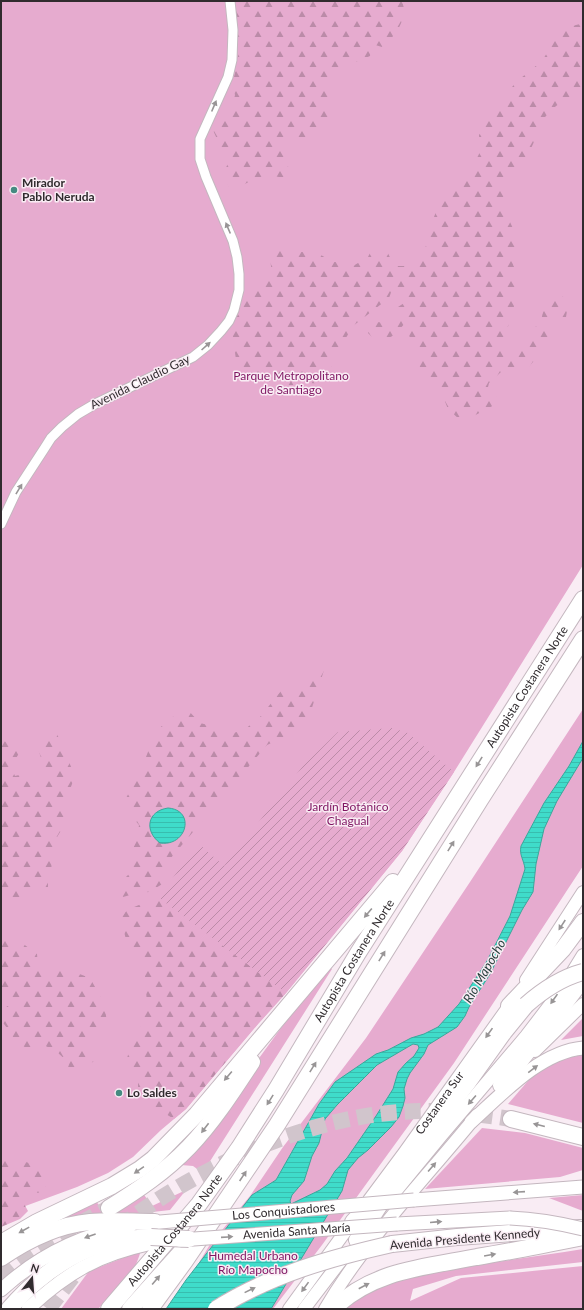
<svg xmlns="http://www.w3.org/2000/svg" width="584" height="1310" font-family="Lato,sans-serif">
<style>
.green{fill:#e6abcf}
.forest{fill:url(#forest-firs)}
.garden{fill:url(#garden-furrows)}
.water{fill:url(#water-rules);stroke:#3aa79b;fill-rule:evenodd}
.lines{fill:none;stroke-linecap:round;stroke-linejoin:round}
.motorway-tunnel{stroke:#d1c5cc;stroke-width:16;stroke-dasharray:16 8;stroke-linecap:butt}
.minor-casing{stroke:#c4b7bf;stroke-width:11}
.secondary-casing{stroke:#c4b7bf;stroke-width:14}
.primary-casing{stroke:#c4b7bf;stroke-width:15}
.motorway-casing{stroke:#c4b7bf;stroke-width:18}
.minor{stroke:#fff;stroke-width:9}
.secondary{stroke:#fff;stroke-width:12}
.primary{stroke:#fff;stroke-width:13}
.motorway{stroke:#fff;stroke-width:16}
.primary-bridge-casing{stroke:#c4b7bf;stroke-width:15;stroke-linecap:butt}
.motorway-bridge-casing{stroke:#c4b7bf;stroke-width:18;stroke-linecap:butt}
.primary-bridge{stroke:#fff;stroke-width:13}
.motorway-bridge{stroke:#fff;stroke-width:16}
.oneway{fill:#989596}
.poi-dot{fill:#458a81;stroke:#f9ecf4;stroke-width:1.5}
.labels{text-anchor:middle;stroke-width:3;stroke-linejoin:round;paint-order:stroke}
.poi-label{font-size:12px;font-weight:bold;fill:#302b2e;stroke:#f9ecf4;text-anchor:start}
.park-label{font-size:12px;fill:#7f1562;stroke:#f9ecf4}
.street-label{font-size:12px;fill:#302b2e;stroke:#f9ecf4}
.water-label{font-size:13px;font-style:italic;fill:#27403d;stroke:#f9ecf4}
</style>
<defs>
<pattern id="forest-firs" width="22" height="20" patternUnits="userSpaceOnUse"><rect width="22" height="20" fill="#e6abcf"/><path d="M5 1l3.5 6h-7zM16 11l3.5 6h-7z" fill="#bb8ba8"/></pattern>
<pattern id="garden-furrows" width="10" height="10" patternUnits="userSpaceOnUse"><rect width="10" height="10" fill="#e6abcf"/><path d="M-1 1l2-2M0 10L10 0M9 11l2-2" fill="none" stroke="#bb8ba8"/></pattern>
<pattern id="water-rules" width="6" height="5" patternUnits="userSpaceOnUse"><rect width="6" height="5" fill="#3fdcca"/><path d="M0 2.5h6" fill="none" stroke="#38bdae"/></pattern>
</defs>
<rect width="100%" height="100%" fill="#f9ecf4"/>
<g class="green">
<path d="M1 1H583V565L454 772 402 851 286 993 258 1024 186 1109 161 1130 133 1157 108 1173 77 1187 1 1215Z"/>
<path d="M583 709V866L454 1063 393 1147 322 1245 273 1309H167L197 1266 209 1246 250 1196 283 1147 366 1038 470 882Z"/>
<path d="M329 967 332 969 207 1166 200 1171 193 1166 181 1165 300 1002Z"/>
<path d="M583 1018V1036L561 1040Z"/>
<path d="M583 1055V1123L508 1104 534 1074 559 1059Z"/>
<path d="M482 1128 525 1133 583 1148V1170L560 1177 425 1189Z"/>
<path d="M186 1190 170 1210 144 1213 90 1214 60 1220 95 1200 102 1209 142 1192 152 1206Z"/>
<path d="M583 1195V1211L549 1198Z"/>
<path d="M583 1249V1262L456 1276 413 1289 410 1301 461 1278 583 1266V1309H345C378 1278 428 1273 471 1266 508 1260 546 1255 583 1249Z"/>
<path d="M141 1251 134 1270 98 1309H61L89 1271Z"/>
</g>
<g class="forest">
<path d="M235 1H402C409 18 395 37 382 47L372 44 370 56C355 62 338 69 330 85 327 90 328 116 329 123 312 140 308 139 285 139L284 158 293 177 289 179C262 173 258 176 235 190L229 187C222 173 224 171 231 158L215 145 217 139 212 128 232 107 235 95 233 88 234 77 238 60V34Z"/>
<path d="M583 20V89L556 106 542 120 538 133 528 155 516 175 506 185 502 205 517 237 519 251 513 264 518 279 517 296 507 330 504 351 515 348 529 334 541 321 544 307 552 295H562L568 305 566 317 553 318 550 328V335L544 343 538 356 527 369 514 373 501 372 489 383 486 395 497 397 498 403 468 419H459L448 409 442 394 420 368 405 323C396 334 392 339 376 341L368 333 376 322 392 323 398 307 407 301 409 288 401 293 393 287 389 298 353 326 334 358 330 371 323 384 310 383 293 385H276L242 369 236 360 232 330 238 314 245 300 266 282 272 273 270 259 272 248H284L298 252H316L326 258V269L334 262H347L353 266 368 257 373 247 386 249 394 266H410L423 256 427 242V229L434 217 439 204 445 199 447 194 472 168 480 152 479 135 502 100 516 82 542 61 553 43 564 28 580 24Z"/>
<path d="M322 663 325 667 309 717C297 730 283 738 267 745L170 859 164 883 149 892 137 893 123 897 119 890 122 881 130 873V856L137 839 139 825 129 813 124 802 141 770 156 731 175 715 187 709 200 723 212 726 222 736 244 730 260 717 281 691 306 684Z"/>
<path d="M1 730 4 741 22 748 11 767 15 776 23 774 26 780 38 792 46 772 38 749 57 734 75 776 66 800 65 824 54 842 51 871 48 879V891L40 886 28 890 19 898 1 900Z"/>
<path d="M158 897 286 993 258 1024 186 1109 174 1119 138 1097V1073L124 1067 131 1046 139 1033 147 1004 144 964 126 940 121 918 127 910Z"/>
<path d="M1 931 22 943 37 954 38 966 49 974 64 968 90 978 104 1003 107 1022 97 1031 87 1036 76 1042 96 1060 83 1068 67 1073 69 1063 57 1052 40 1043 31 1049C28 1048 25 1047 22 1046 12 1040 9 1028 1 1021V1010L18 1000 8 997 1 989Z"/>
<path d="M15 1159 40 1166 45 1183 46 1192 35 1193 22 1200 28 1211 20 1219 1 1227V1161Z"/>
</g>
<path class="garden" d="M392 728 408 733 454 772 402 851 286 993 158 897 199 844 224 866 303 766 338 732Z"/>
<g class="water">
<path d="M583 741V758L557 801 544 829 536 864 533 892 522 910 490 974 469 1007 465 1016 457 1027 428 1045 424 1054 410 1073 407 1079 404 1089 405 1098 403 1106 399 1117 391 1127 368 1150 358 1158 348 1170 342 1191 271 1309H166L186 1280 252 1195 276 1180 319 1104 335 1082 376 1054 388 1050 411 1038 424 1034 438 1027 459 1004 487 961 510 916 525 869C524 860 519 855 521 846L544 803 569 766ZM413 1044 418 1045 419 1048 414 1056 406 1063 398 1072 393 1089 376 1116 347 1158 335 1171 327 1184 320 1190 291 1204 290 1201 292 1195 304 1181 312 1156 319 1143 325 1119 337 1105 377 1065Z"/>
<path d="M168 808C196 810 187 847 160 843 144 831 147 811 168 808Z"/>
</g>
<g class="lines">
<g class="motorway-tunnel">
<path d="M120 1228C148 1204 179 1186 212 1169 280 1134 354 1110 432 1111 458 1112 485 1115 511 1119"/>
<path d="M1 1278C33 1248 71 1228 109 1208"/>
<path d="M48 1309 77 1271"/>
</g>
<defs>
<path id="minor" d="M1 524 16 492 44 449 51 438 62 427 78 414 95 404 193 357 208 345 221 331 229 321 234 310 239 290V274L237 257 233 241 206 177 200 159V139L228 77 232 60 233 30 230 1"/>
<g id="secondary">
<path d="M526 980 583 892"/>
<path d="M535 1051 583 1004"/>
<path d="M396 1191 442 1135 526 1036 562 989 583 955"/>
<path id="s1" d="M369 1200 404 1153 514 999"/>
<path d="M289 1309 353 1221"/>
<path d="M304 1309 346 1254"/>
<path d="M325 1309C367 1238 425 1179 477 1115"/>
</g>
<g id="primary">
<path d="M471 1122C502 1094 540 1052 583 1048"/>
<path d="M414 1200 583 1187"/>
<path d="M397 1224 510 1218"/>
<path d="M1 1290C38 1256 81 1235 130 1226"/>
<path d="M28 1309C65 1274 97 1255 148 1244"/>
</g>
<g id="motorway">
<path d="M509 1006 563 949 583 922"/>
<path d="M501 1085 547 1027 583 979"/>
<path d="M511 1119 583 1137"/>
<path d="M109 1208C138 1190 165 1172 189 1147 213 1122 233 1091 252 1062"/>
<path d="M353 1222 378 1195"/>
<path d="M357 1240 407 1163 466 1085 504 1032 526 1005"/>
<path d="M1 1243 37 1222 112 1186 140 1169 153 1159 197 1114 393 882"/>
<path d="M392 1244 457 1237 580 1228"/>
<path d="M1 1258C27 1240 57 1225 90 1222 111 1220 133 1222 155 1222"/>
<path d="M9 1309C34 1280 63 1258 99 1245 115 1240 134 1238 151 1237"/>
<path id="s2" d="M109 1309 199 1204 239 1148 276 1090 358 953 583 599"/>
<path d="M130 1309 181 1252"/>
<path d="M150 1309 185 1261 277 1125 480 800 583 639"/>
<path d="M333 1309C373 1270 425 1267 477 1257 513 1251 548 1244 583 1237"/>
</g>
</defs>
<use href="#minor" class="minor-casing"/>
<use href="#secondary" class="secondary-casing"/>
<use href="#primary" class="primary-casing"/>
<use href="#motorway" class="motorway-casing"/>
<use href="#minor" class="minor"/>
<use href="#secondary" class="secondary"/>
<use href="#primary" class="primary"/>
<use href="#motorway" class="motorway"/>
<defs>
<g id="primary-bridge">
<path d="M510 1218C535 1219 559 1223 583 1229"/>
<path id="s3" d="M160 1222 414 1200"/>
<path id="s4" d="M180 1240 397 1224"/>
</g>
<g id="motorway-bridge">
<path d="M526 1005C543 990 561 978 583 972"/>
<path d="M151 1237 189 1239"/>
<path d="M216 1309C270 1275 330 1258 392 1244"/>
</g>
</defs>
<use href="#primary-bridge" class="primary-bridge-casing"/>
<use href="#motorway-bridge" class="motorway-bridge-casing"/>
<use href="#primary-bridge" class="primary-bridge"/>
<use href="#motorway-bridge" class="motorway-bridge"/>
</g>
<defs><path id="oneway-solid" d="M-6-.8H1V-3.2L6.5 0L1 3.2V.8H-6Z"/></defs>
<g class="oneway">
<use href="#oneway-solid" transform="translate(214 106) rotate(-67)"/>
<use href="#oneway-solid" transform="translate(228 228) rotate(-113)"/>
<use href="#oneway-solid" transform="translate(206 346) rotate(-42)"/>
<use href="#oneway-solid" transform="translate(19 489) rotate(-59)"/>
<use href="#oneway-solid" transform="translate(479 762) rotate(122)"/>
<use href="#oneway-solid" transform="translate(451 846) rotate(-58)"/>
<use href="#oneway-solid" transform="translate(368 913) rotate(130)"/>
<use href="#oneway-solid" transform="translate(562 925) rotate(123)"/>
<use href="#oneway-solid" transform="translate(382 956) rotate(-58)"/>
<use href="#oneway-solid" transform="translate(554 999) rotate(125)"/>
<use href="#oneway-solid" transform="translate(489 1033) rotate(125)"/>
<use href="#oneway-solid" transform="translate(313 1067) rotate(-58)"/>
<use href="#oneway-solid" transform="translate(533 1069) rotate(-37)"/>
<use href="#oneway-solid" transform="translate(228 1076) rotate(130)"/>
<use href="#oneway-solid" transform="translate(270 1100) rotate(122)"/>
<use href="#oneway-solid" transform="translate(472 1100) rotate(131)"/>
<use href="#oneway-solid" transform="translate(539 1125) rotate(-166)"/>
<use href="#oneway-solid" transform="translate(205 1128) rotate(127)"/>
<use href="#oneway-solid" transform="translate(432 1167) rotate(-49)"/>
<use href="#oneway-solid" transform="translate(139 1170) rotate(145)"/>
<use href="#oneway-solid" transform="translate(243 1176) rotate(-56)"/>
<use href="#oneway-solid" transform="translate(519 1192) rotate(176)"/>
<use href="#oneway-solid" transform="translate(436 1222) rotate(-5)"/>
<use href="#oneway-solid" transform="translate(24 1230) rotate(151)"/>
<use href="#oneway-solid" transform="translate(90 1236) rotate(160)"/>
<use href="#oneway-solid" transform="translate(227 1237) rotate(-4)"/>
<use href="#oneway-solid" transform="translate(490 1255) rotate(-10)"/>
<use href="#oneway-solid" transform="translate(156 1280) rotate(-50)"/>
<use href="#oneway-solid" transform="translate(364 1286) rotate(-28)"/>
<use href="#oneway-solid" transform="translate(305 1287) rotate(126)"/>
<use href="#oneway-solid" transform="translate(250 1290) rotate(-26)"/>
</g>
<g class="poi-dot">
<circle cx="14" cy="190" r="4"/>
<circle cx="119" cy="1093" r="4"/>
</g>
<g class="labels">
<g class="poi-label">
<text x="22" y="187">Mirador<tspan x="22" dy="14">Pablo Neruda</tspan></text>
<text x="127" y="1097">Lo Saldes</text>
</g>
<g class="park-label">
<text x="291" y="380">Parque Metropolitano<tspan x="291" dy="14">de Santiago</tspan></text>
<text x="348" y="811">Jardín Botánico<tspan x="348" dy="14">Chagual</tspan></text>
<text x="253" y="1260">Humedal Urbano<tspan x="253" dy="14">Río Mapocho</tspan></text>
</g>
<g class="street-label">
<text transform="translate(140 382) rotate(-26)" y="4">Avenida Claudio Gay</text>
<text dy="4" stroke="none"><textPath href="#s2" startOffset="751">Autopista Costanera Norte</textPath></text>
<text dy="4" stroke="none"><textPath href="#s2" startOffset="427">Autopista Costanera Norte</textPath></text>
<text dy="4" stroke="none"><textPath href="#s1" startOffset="120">Costanera Sur</textPath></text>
<text dy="4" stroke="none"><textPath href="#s3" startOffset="124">Los Conquistadores</textPath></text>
<text dy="4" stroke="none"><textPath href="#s2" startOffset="103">Autopista Costanera Norte</textPath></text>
<text dy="4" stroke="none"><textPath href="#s4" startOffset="117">Avenida Santa María</textPath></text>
<text transform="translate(465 1239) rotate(-5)" y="4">Avenida Presidente Kennedy</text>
</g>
<g class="water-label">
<text transform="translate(484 971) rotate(-60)" y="5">Río Mapocho</text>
</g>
</g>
<rect width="584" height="1310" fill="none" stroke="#302b2e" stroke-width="4"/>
<g transform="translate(32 1278) rotate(17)" stroke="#f9ecf4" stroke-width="3" paint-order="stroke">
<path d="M0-3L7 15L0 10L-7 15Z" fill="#302b2e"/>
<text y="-6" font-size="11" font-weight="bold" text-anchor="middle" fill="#302b2e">N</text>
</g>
</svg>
